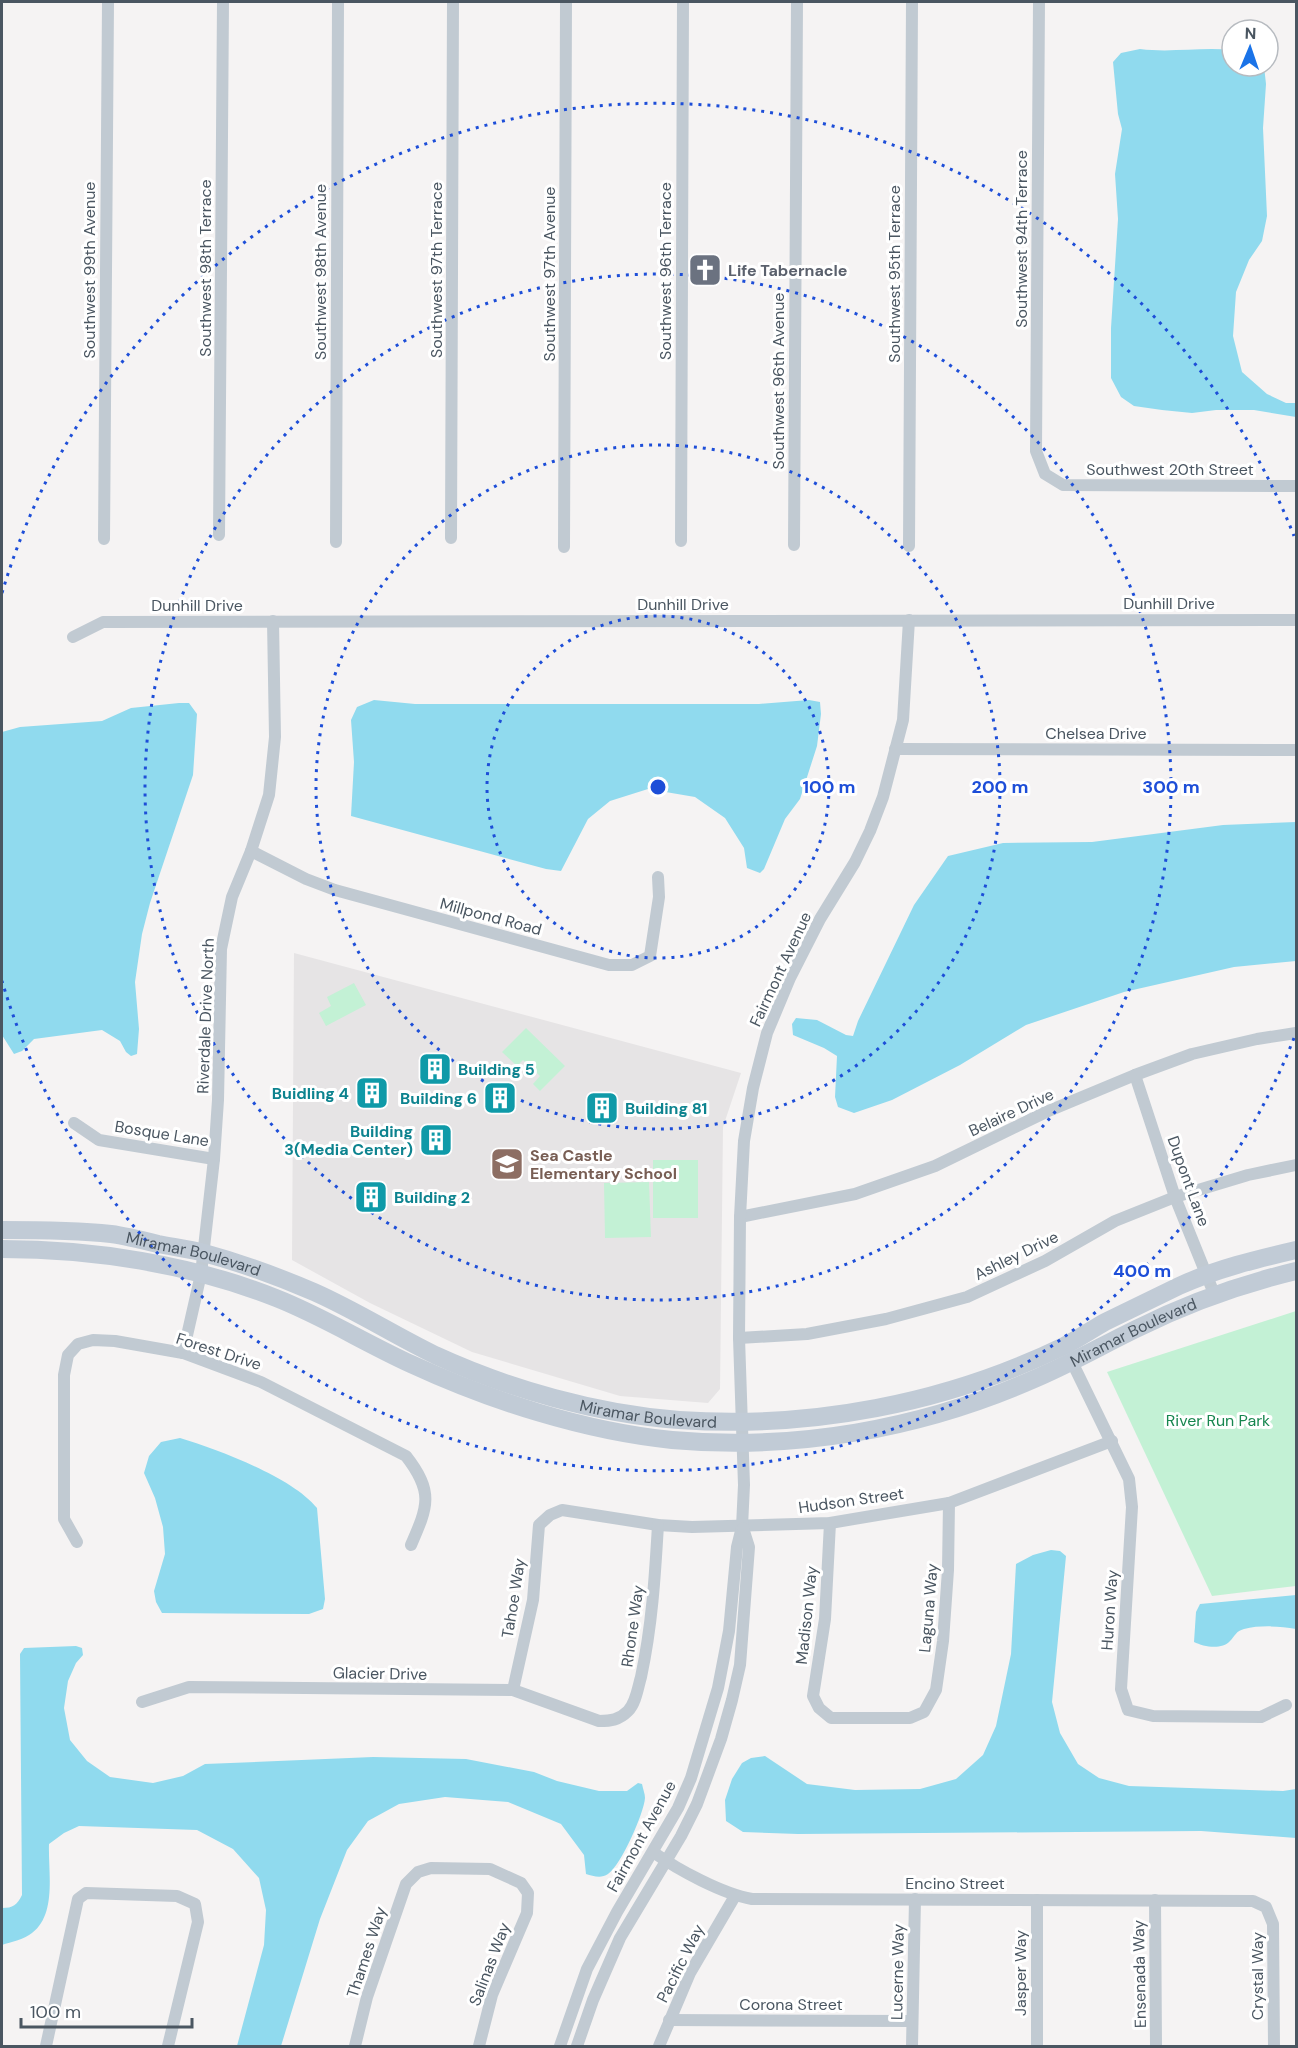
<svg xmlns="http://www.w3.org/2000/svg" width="1298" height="2048" font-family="'DM Sans',sans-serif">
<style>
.education{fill:#e6e4e5}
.green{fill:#c3f1d5}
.water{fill:#90daee}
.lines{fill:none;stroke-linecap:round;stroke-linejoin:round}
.street{stroke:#c1cad2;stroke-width:12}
.secondary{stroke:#c1cbd6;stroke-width:18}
.ring{fill:none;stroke:#1d4ed8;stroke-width:3;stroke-dasharray:3 6}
.labels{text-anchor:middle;stroke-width:6;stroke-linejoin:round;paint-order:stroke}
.street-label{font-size:16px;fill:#4a5661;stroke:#fff}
.worship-label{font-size:16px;font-weight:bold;fill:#5b616d;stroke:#fff;text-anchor:start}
.culture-label{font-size:16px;font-weight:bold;fill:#0d838f;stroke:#fff;text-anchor:start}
.education-label{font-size:16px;font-weight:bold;fill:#785e54;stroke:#fff;text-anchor:start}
.park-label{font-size:16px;fill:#17864f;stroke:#fff}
.centre{fill:#1d4ed8;stroke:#fff;stroke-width:3}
.ring-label{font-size:18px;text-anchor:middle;font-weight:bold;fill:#1d4ed8;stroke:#fff;stroke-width:6;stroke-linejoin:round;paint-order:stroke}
</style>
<rect width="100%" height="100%" fill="#f5f3f3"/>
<path class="education" d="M294 953 741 1073 723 1127 720 1389 708 1403 620 1396 472 1352 370 1303 292 1260Z"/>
<g class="green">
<path d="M354 983 366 1005 326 1026 319 1013 331 1006 327 997Z"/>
<path d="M526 1028 565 1066 540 1091 533 1084 540 1076 523 1060 517 1066 502 1052Z"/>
<rect x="653" y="1160" width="45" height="58"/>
<path d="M649 1182 651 1237 605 1238 604 1183Z"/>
<path d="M1296 1311V1586L1212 1596 1107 1372Z"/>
</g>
<g class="water">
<path d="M1140 49C1170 53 1201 47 1232 50V66H1264L1266 84 1263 128 1267 216 1262 241 1249 260 1236 292 1233 336 1242 372 1267 394 1286 403H1295L1296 417 1254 410H1216L1192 413 1162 410 1134 406 1121 397 1111 378V328L1118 219 1115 174 1122 129 1118 114 1113 62 1121 53Z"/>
<path d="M374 700 415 704H759L809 700 820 702 821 714 817 746 800 799 785 819 764 869 760 873 747 868 744 848 725 818 695 797 648 789 610 801 588 819 561 871 546 869 351 816 354 762 351 720 357 707Z"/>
<path d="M179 703H189L197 714 193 775 150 903 142 934 135 982 139 1029 137 1054 131 1056 126 1052 120 1041 102 1030 34 1039 22 1051 14 1054 2 1035V732L20 727 102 721 131 708Z"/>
<path d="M1296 822V961L1234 967 1124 992 1026 1025 960 1065 892 1100 854 1113 838 1107 835 1097 837 1056 824 1048 793 1035 792 1024 796 1018 817 1020 846 1035 853 1036 858 1021 914 905 948 856 1003 843 1092 842 1223 825Z"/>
<path d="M180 1438C219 1450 292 1477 317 1508L325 1599 323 1609 309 1614 162 1613 156 1602 154 1591 165 1554 163 1527 155 1498 144 1473 149 1456 161 1442Z"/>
<path d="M1051 1550 1060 1551 1066 1556 1052 1702 1060 1733 1078 1764 1099 1778 1129 1786 1283 1791 1296 1789V1838L1201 1831 798 1834 743 1832 726 1821 725 1800 732 1779 742 1763 751 1758 765 1756 807 1784 855 1790 920 1789 956 1779 983 1755 996 1726 1011 1654 1016 1564 1033 1555Z"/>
<path d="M1296 1595V1629C1280 1626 1260 1625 1244 1629 1236 1631 1235 1636 1230 1641 1222 1650 1204 1647 1194 1642L1196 1612 1200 1604Z"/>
<path d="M76 1646 82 1648 83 1655 76 1663 68 1681 64 1708 70 1740 87 1761 110 1777 153 1783 183 1776 205 1764 373 1757 466 1759 534 1772 557 1781 599 1791H627L638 1783 642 1784C643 1789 645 1794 645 1798 644 1813 621 1865 608 1874 601 1879 593 1876 586 1874L584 1855 561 1824 508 1802 445 1797 399 1804 368 1821 347 1850 320 1919 281 2046H237L264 1945 266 1910 259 1878 233 1849 197 1830 79 1826 64 1833 49 1844C48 1872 57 1914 32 1933 25 1939 11 1942 2 1945V1908C13 1908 17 1905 22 1895L20 1654 24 1648Z"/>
</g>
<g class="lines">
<g class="street">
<path d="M1039 2 1036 451 1045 474 1063 485 1296 486"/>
<path d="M219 535 223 2"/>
<path d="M451 538 453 2"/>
<path d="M104 539 108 2"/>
<path d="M681 541 683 2"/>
<path d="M336 542 338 2"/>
<path d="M794 545 797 2"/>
<path d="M909 546 912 2"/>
<path d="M564 547 566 2"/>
<path d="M73 637 103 622 1296 620"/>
<path d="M895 749 1296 750"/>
<path d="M251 851 306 879 335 890 609 965H632L650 956 659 897 658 877"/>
<path d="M1135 1075 1175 1197 1215 1296"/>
<path d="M74 1123 99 1140 214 1159"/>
<path d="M740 1217 855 1194 935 1166 1046 1112 1135 1075 1192 1054 1257 1039 1296 1033"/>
<path d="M739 1338 807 1334 886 1319 967 1297 1045 1261 1115 1221 1175 1197 1248 1175 1296 1165"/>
<path d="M183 1353 201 1274 214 1159 218 1100 221 949 232 897 251 851 269 795 275 737 273 621"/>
<path d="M1072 1362 1129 1479 1132 1507 1121 1689 1128 1710 1153 1716 1261 1717 1286 1705"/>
<path d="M830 1523 825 1619 813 1696 819 1708 831 1718H910L924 1712 936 1690 943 1641 948 1570 949 1503"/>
<path d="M77 1542 64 1519V1375L68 1355 78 1344 93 1340 115 1341 183 1353 261 1382 406 1456C434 1492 428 1506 411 1545"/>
<path d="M513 1690 533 1600 539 1525 550 1515 562 1510 658 1525 692 1527 830 1523 949 1503 1112 1441"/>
<path d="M142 1702 189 1687 513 1690 599 1721C611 1721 619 1720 628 1711 636 1703 638 1687 641 1677 652 1626 655 1576 658 1525"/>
<path d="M653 1852C678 1870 723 1894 752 1899L1253 1901 1266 1907 1273 1924 1274 2046"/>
<path d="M1155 1900 1156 2046"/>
<path d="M669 2020 912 2021"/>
<path d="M46 2046 78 1899 86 1893 177 1896 195 1904 198 1922 168 2046"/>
<path d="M355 2046 367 1997 406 1884 418 1872 431 1868 490 1869 521 1883 528 1893 527 1913 492 1995 479 2046"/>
<path d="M560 2046 587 1969 617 1912 678 1808 691 1778 718 1688 729 1631 737 1547 742 1527 744 1485 739 1338 740 1217 744 1141 753 1088 767 1033 790 978 820 919 855 862 870 831 883 797 903 720 909 620"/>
<path d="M577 2046 593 2000 620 1938 681 1836 697 1804 721 1739 732 1700 740 1665 749 1547 743 1528"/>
<path d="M659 2046 690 1973 735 1896"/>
<path d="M912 2046 915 1899"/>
<path d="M1037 2046V1900"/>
</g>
<g class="secondary">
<path id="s1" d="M2 1230C38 1230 74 1230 111 1234 126 1236 142 1240 158 1244 173 1247 189 1249 204 1253 241 1263 279 1277 314 1292 355 1310 394 1335 435 1355 509 1389 597 1414 679 1420 810 1429 945 1404 1064 1346 1078 1339 1091 1330 1105 1322 1130 1310 1154 1298 1179 1286 1216 1269 1257 1259 1296 1250"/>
<path id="s2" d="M2 1249C92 1249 191 1264 276 1298 322 1316 365 1343 411 1364 491 1401 584 1431 672 1440 795 1451 920 1429 1032 1380 1068 1365 1101 1346 1136 1329 1186 1304 1242 1284 1296 1271"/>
</g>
</g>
<g class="ring">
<circle cx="658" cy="787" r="171"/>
<circle cx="658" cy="787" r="342"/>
<circle cx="658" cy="787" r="513"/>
<path d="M1294 1038A684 684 0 0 1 2 981M2 593A684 684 0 0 1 1294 536"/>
</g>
<defs>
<symbol id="church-square" viewBox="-11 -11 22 22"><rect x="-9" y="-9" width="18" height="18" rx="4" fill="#6b7280" stroke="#fff"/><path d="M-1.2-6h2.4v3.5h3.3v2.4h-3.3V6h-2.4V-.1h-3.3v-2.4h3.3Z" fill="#fff"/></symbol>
<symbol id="building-square" viewBox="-11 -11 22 22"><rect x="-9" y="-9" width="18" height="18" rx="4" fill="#0f9aa8" stroke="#fff"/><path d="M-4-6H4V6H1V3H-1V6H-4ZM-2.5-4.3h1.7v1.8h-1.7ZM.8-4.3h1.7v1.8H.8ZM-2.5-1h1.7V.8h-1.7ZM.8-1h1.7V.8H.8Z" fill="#fff"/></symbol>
<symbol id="school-square" viewBox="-11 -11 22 22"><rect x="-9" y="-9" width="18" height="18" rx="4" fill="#8d6e63" stroke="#fff"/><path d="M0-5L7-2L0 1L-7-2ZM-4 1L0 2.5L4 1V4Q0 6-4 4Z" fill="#fff"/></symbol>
</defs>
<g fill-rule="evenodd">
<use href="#church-square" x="686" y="251" width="38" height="38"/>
<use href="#building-square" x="416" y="1050" width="38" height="38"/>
<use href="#building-square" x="353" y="1074" width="38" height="38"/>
<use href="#building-square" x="481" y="1079" width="38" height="38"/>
<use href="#building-square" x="583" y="1089" width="38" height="38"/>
<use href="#building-square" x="417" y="1121" width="38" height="38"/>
<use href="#school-square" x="488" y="1145" width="38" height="38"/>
<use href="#building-square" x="352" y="1178" width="38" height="38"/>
</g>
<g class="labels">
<g class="street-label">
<text transform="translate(1021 239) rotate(-90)" y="6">Southwest 94th Terrace</text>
<text transform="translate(205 268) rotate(-90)" y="6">Southwest 98th Terrace</text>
<text transform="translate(89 270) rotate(-90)" y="6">Southwest 99th Avenue</text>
<text transform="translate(436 270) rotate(-90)" y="6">Southwest 97th Terrace</text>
<text transform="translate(665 271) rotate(-90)" y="6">Southwest 96th Terrace</text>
<text transform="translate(320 272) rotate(-90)" y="6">Southwest 98th Avenue</text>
<text transform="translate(549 274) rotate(-90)" y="6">Southwest 97th Avenue</text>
<text transform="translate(894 274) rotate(-90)" y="6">Southwest 95th Terrace</text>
<text transform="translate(778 381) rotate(-90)" y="6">Southwest 96th Avenue</text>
<text x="1170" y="475">Southwest 20th Street</text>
<text x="1169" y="609">Dunhill Drive</text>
<text x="683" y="610">Dunhill Drive</text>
<text x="197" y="611">Dunhill Drive</text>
<text x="1096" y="739">Chelsea Drive</text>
<text transform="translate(491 916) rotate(15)" y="6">Millpond Road</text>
<text transform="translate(780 969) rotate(-65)" y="6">Fairmont Avenue</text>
<text transform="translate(205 1016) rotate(-88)" y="6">Riverdale Drive North</text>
<text transform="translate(1011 1112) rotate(-25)" y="6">Belaire Drive</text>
<text transform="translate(162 1133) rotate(9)" y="6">Bosque Lane</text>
<text transform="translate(1189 1181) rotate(70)" y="6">Dupont Lane</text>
<text dy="6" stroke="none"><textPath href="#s1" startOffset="194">Miramar Boulevard</textPath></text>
<text transform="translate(1016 1255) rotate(-26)" y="6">Ashley Drive</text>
<text dy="6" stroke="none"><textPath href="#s2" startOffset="1184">Miramar Boulevard</textPath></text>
<text transform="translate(219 1351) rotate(18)" y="6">Forest Drive</text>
<text dy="6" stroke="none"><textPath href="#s1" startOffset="680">Miramar Boulevard</textPath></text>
<text transform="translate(851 1500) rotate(-8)" y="6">Hudson Street</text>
<text transform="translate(513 1598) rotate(-81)" y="6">Tahoe Way</text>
<text transform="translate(928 1608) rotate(-85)" y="6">Laguna Way</text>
<text transform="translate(1109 1610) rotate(-86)" y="6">Huron Way</text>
<text transform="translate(806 1615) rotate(-84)" y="6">Madison Way</text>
<text transform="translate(632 1626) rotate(-82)" y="6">Rhone Way</text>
<text transform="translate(380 1673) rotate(1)" y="6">Glacier Drive</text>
<text transform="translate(641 1836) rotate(-61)" y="6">Fairmont Avenue</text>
<text x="955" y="1889">Encino Street</text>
<text transform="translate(366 1952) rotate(-72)" y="6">Thames Way</text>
<text transform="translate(680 1963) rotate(-63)" y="6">Pacific Way</text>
<text transform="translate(489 1964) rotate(-69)" y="6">Salinas Way</text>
<text transform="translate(897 1972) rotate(-89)" y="6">Lucerne Way</text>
<text transform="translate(1020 1973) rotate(-90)" y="6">Jasper Way</text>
<text transform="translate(1139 1974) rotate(-91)" y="6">Ensenada Way</text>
<text transform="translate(1257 1976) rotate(-90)" y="6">Crystal Way</text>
<text x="791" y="2010">Corona Street</text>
</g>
<g class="worship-label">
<text x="728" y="276">Life Tabernacle</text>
</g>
<g class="culture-label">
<text x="458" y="1075">Building 5</text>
<text x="349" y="1099" text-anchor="end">Buidling 4</text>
<text x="477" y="1104" text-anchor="end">Building 6</text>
<text x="625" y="1114">Building 81</text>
<text x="413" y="1137" text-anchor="end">Building<tspan x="413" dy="18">3(Media Center)</tspan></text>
<text x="394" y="1203">Building 2</text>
</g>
<g class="education-label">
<text x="530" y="1161">Sea Castle<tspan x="530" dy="18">Elementary School</tspan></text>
</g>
<g class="park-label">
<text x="1218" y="1426">River Run Park</text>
</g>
</g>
<circle cx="658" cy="787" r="9" class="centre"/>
<g class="ring-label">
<text x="829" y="793">100 m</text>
<text x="1000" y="793">200 m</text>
<text x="1171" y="793">300 m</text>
<text x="1142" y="1277">400 m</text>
</g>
<rect width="1298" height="2048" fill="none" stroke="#4a5661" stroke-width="6"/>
<g transform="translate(1250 48) rotate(2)"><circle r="28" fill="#ffffff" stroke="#b7bbc0" stroke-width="1.5"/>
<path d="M0-4.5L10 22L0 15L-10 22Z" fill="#1a73e8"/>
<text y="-9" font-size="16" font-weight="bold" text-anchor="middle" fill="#4a5661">N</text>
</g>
<path d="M21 2018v9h171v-9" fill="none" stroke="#4a5661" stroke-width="3"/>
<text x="30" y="2018" font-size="18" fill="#4a5661" stroke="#ffffff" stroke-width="4.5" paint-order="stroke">100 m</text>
</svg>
